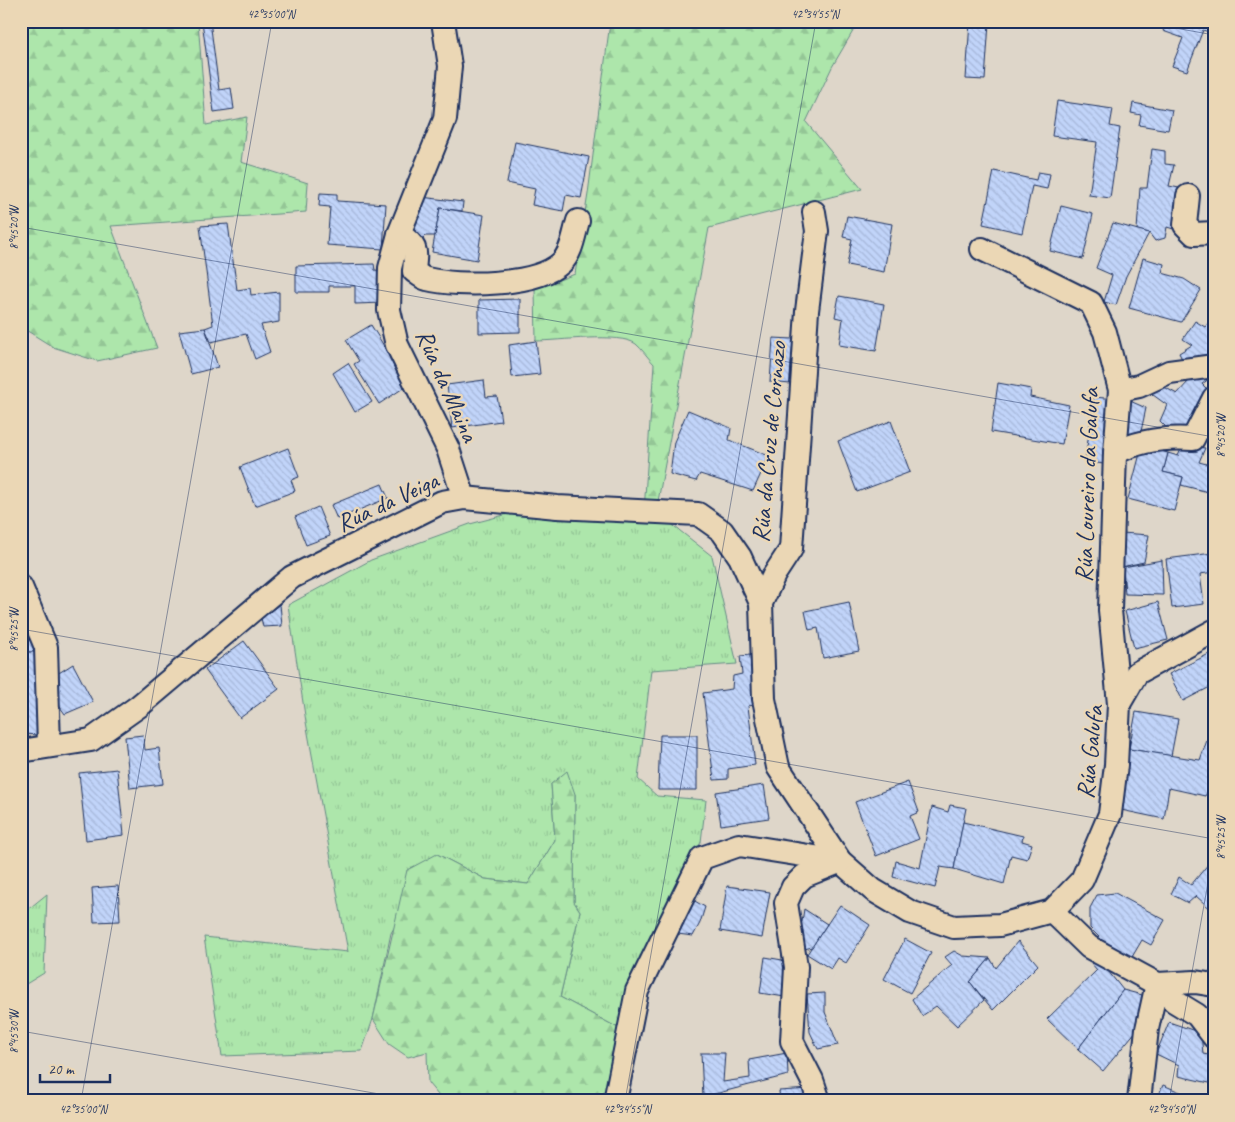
<svg xmlns="http://www.w3.org/2000/svg" width="1235" height="1122" font-family="Caveat,sans-serif">
<style>
.grass{fill:url(#grass-tufts);stroke:#648a84}
.forest{fill:url(#forest-firs);stroke:#648a84}
.building{fill:url(#building-back-hatch);stroke:#1b2f5e}
.lines{fill:none;stroke-linecap:round;stroke-linejoin:round}
.minor-casing{stroke:#1b2f5e;stroke-width:26}
.minor{stroke:#ebd7b5;stroke-width:22}
.ticks{fill:none;stroke:#1b2f5e;stroke-width:1;stroke-opacity:0.45}
.labels{text-anchor:middle;stroke-width:4.5;stroke-linejoin:round;paint-order:stroke}
.street-label{font-size:25px;fill:#1b2f5e;stroke:#ebd7b5}
.neatline{fill:none;stroke:#1b2f5e;stroke-width:2}
.ticks-label{font-size:12px;text-anchor:middle;fill:#1b2f5e}
</style>
<defs>
<pattern id="grass-tufts" width="24" height="20" patternUnits="userSpaceOnUse" patternTransform="scale(1.25)"><rect width="24" height="20" fill="#ade6ab"/><path d="M3 7l-1-3M5 7V3M7 7l1-3M15 17l-1-3M17 17v-4M19 17l1-3" fill="none" stroke="#94c696"/></pattern>
<pattern id="forest-firs" width="22" height="20" patternUnits="userSpaceOnUse" patternTransform="scale(1.25)"><rect width="22" height="20" fill="#ade6ab"/><path d="M5 1l3.5 6h-7zM16 11l3.5 6h-7z" fill="#94c696"/></pattern>
<pattern id="building-back-hatch" width="6" height="6" patternUnits="userSpaceOnUse" patternTransform="scale(1.25)"><rect width="6" height="6" fill="#c1d4f9"/><path d="M-1 5l2 2M0 0l6 6M5-1l2 2" fill="none" stroke="#a5b6d8"/></pattern>
</defs>
<rect width="100%" height="100%" fill="#ded6c9"/>
<filter id="ink" filterUnits="userSpaceOnUse"><feTurbulence type="fractalNoise" baseFrequency=".02" numOctaves="2"/><feDisplacementMap in="SourceGraphic" scale="10" xChannelSelector="R" yChannelSelector="G"/><feConvolveMatrix kernelMatrix="1 2 1 2 8 2 1 2 1" color-interpolation-filters="sRGB"/></filter>
<g filter="url(#ink)">
<g class="grass">
<path d="M539 506 656 512 712 556 737 664 651 670 638 779 657 796 706 800 701 842 633 981 622 1030 560 997 580 911 574 903 575 794 551 784 555 840 528 884 485 879 437 854 391 933 373 1019 362 1051 222 1056 204 937 348 952 306 722 288 605 371 560 470 524Z"/>
<path d="M47 894 44 973 21 987V915Z"/>
</g>
<g class="forest">
<path d="M21 21H198L206 125 247 117 241 162 308 183 306 212 111 226 157 348 97 361 53 347 21 327Z"/>
<path d="M613 21H859L832 67 806 122 862 189 709 228 656 512 644 511 654 364C648 358 642 349 636 344 620 332 558 341 536 341L535 289 575 274 588 194 609 30Z"/>
<path d="M567 771 575 794 574 902 580 911 560 997 622 1030 607 1101H443L428 1083 427 1052 408 1057 389 1044 373 1019 407 870 437 854 485 879 528 884 555 840 551 784Z"/>
</g>
<g class="building">
<path d="M202 21H210L219 90 231 88 234 109 214 112Z"/>
<path d="M1167 21H1214V34L1203 30 1187 71 1172 66 1183 38 1163 31Z"/>
<path d="M970 22 989 23 985 80 966 79Z"/>
<path d="M1057 101 1113 109 1110 126 1120 128 1110 198 1089 195 1097 142 1052 136Z"/>
<path d="M1133 103 1172 110 1168 130 1139 125 1141 115 1131 113Z"/>
<path d="M515 142 589 157 581 198 566 195 563 211 532 205 535 189 507 183Z"/>
<path d="M1152 149 1165 151V164L1174 165 1169 186 1184 189 1177 230 1167 227 1165 238 1155 241 1149 233 1137 230 1140 188H1147Z"/>
<path d="M994 171 1036 180 1038 172 1050 174 1047 189 1032 186 1022 233 983 224Z"/>
<path d="M320 193 337 194V201L386 204 383 249 327 245 330 207 319 206Z"/>
<path d="M421 197 463 202 462 211 440 208 435 236H425L421 240 408 231Z"/>
<path d="M1061 206 1093 214 1083 259 1050 251Z"/>
<path d="M440 208 484 215 477 260 432 252Z"/>
<path d="M847 216 892 224 884 272 847 265 852 239 843 237Z"/>
<path d="M1113 223 1149 233 1126 276 1116 305 1104 302 1112 275 1096 268Z"/>
<path d="M228 224 237 290 250 288 251 295 279 292V322L261 325 270 352 255 359 246 334 211 342 205 328 213 325 200 226Z"/>
<path d="M1143 258 1164 264 1162 273 1184 279 1201 290 1181 322 1129 308Z"/>
<path d="M374 264 375 270 383 271 384 303 355 304V286H329V292H296V266Z"/>
<path d="M839 296 884 304 876 351 839 345 843 319 835 317Z"/>
<path d="M520 299V332L479 333V300Z"/>
<path d="M1214 316V360L1183 361 1179 353 1192 345 1183 339 1195 321 1205 327Z"/>
<path d="M371 325 408 385 379 404 354 364 359 361 346 340Z"/>
<path d="M205 328 218 367 191 374 179 331Z"/>
<path d="M773 338 793 339 790 384 770 382Z"/>
<path d="M536 341 540 374 512 377 509 345Z"/>
<path d="M348 363 372 402 355 412 333 373Z"/>
<path d="M1202 372 1209 379 1202 384 1212 394 1188 434H1173L1160 421 1167 405 1149 392 1157 383 1177 394 1189 381 1185 377Z"/>
<path d="M484 380 486 397 497 396 501 421 452 428 447 385Z"/>
<path d="M998 383 1031 389 1030 397 1069 405 1062 444 991 432Z"/>
<path d="M1094 397 1115 399 1103 464 1085 461Z"/>
<path d="M1130 401 1146 408 1140 436 1123 438Z"/>
<path d="M688 410 731 428 729 440 769 456 753 491 700 474 696 481 670 474 674 442Z"/>
<path d="M891 421 910 472 857 492 838 441Z"/>
<path d="M1183 445 1205 448 1199 462 1214 466V478L1208 492 1181 485 1183 477 1163 472 1168 453 1178 456Z"/>
<path d="M1142 446 1168 453 1163 472 1183 477 1174 511 1128 499Z"/>
<path d="M288 448 299 477 291 480 295 491 255 506 240 467Z"/>
<path d="M382 484 388 498 337 519 331 505Z"/>
<path d="M318 507 330 536 306 545 295 517Z"/>
<path d="M1122 533 1149 535 1144 562 1117 568Z"/>
<path d="M1213 553 1214 572 1200 574 1204 604 1172 608 1166 559Z"/>
<path d="M1162 560 1163 595 1125 594 1123 567Z"/>
<path d="M849 602 859 651 823 658 818 628 809 630 805 611Z"/>
<path d="M1158 602 1168 640 1134 648 1125 611Z"/>
<path d="M280 604 282 626 263 627 261 618Z"/>
<path d="M30 617 39 652H21V620Z"/>
<path d="M244 641 279 689 240 718 205 670Z"/>
<path d="M21 652H39L40 735 21 734V693H26L27 671H21Z"/>
<path d="M1211 653 1214 658V685L1183 701 1169 674Z"/>
<path d="M750 655 754 705 748 706 755 765 728 769V779L714 780 703 693 732 689 733 676 742 674 740 656Z"/>
<path d="M73 664 93 702 65 714 53 697 51 678Z"/>
<path d="M1136 712 1178 719 1171 756 1129 749Z"/>
<path d="M1210 732 1214 736V781L1205 796 1169 788 1164 819 1121 810 1129 749 1200 760Z"/>
<path d="M143 735 145 750 159 748 163 784 130 788 125 737Z"/>
<path d="M660 735H697V790H658Z"/>
<path d="M117 769 124 835 86 840 79 773Z"/>
<path d="M908 782 919 812 910 816 919 839 876 856 855 802Z"/>
<path d="M764 785 769 818 721 825 716 792Z"/>
<path d="M950 805 966 808 954 869 940 867 935 888 893 877 896 861 920 868 932 807 948 812Z"/>
<path d="M963 822 1023 836 1022 841 1032 844 1027 859 1011 855 1004 884 954 869Z"/>
<path d="M1214 857V912L1196 896 1188 903 1171 894 1179 877 1191 885Z"/>
<path d="M118 886 120 921 94 922 92 888Z"/>
<path d="M727 886 770 892 762 938 720 931Z"/>
<path d="M1115 893 1165 920 1151 945 1142 940 1132 957 1103 941 1090 928V908L1097 895Z"/>
<path d="M688 897 705 907 700 923 693 936 670 933Z"/>
<path d="M840 905 870 925 846 963 838 958 831 969 807 954Z"/>
<path d="M804 909 827 924 812 947 797 951 794 923 802 922Z"/>
<path d="M905 939 931 953 910 993 884 979Z"/>
<path d="M1018 941 1038 965 993 1010 970 982 990 958 996 968Z"/>
<path d="M954 951 963 956 990 958 970 982 984 1000 957 1026 936 1006 922 1016 912 999 952 965 945 957Z"/>
<path d="M765 957 788 961 791 998 760 993Z"/>
<path d="M1097 957 1123 990 1078 1049 1047 1019 1097 970 1091 963Z"/>
<path d="M1123 990 1146 996 1141 1025 1103 1071 1078 1049Z"/>
<path d="M825 993V1012L838 1045 818 1049 810 1032 807 994Z"/>
<path d="M1169 1022 1201 1033 1203 1054 1214 1056V1084L1178 1076 1179 1065 1156 1054Z"/>
<path d="M701 1053H725L723 1082 750 1078 749 1060 787 1053 788 1075 703 1097Z"/>
<path d="M1163 1085 1202 1101H1156Z"/>
<path d="M810 1089 811 1101H780L779 1091Z"/>
</g>
<g class="lines">
<defs>
<g id="minor">
<path d="M443 21 450 66 445 119 399 234 390 268 389 310 397 345 448 449 464 498"/>
<path d="M1188 196 1185 225 1194 234 1214 233"/>
<path d="M814 212 817 231 807 311 791 549 774 575 761 603 764 699 778 767 840 861 873 890 910 912 954 927 1000 925 1052 911 1082 880 1110 814 1116 765 1119 704 1137 673 1214 631"/>
<path d="M399 234C418 246 416 250 414 271 418 274 422 278 427 279 459 287 536 286 561 263 572 253 574 234 578 221"/>
<path d="M982 249 1091 303 1105 332 1120 390 1115 453 1110 610 1119 704"/>
<path d="M1120 390 1139 386 1169 372 1214 366"/>
<path d="M1115 453C1140 440 1165 437 1193 439L1214 398"/>
<path d="M21 587 46 647 49 746"/>
<path d="M21 751 91 740 139 706 292 577 442 502 464 498 557 507 698 514 722 531 740 557 761 603"/>
<path d="M1052 911 1089 947 1157 984 1195 982 1214 985"/>
<path d="M615 1101 637 991 702 858 739 845 840 861"/>
<path d="M819 1101 812 1080 792 1041 796 967 786 903 793 887 804 876 839 862"/>
<path d="M1139 1101 1147 1029 1157 984 1174 1001 1197 1015 1214 1037"/>
</g>
</defs>
<use href="#minor" class="minor-casing"/>
<use href="#minor" class="minor"/>
</g>
</g>
<path class="ticks" d="M1136 21 1214 35M21 227 1214 437M21 629 1214 839M21 1031 419 1101M81 1101 272 21M625 1101 816 21M1169 1101 1214 849"/>
<g class="labels">
<g class="street-label">
<text transform="translate(448 385) rotate(66)" y="9">Rúa da Maina</text>
<text transform="translate(768 442) rotate(-85)" y="9">Rúa da Cruz de Cornazo</text>
<text transform="translate(1086 485) rotate(-88)" y="9">Rúa Loureiro da Galufa</text>
<text transform="translate(387 501) rotate(-25)" y="9">Rúa da Veiga</text>
<text transform="translate(1089 752) rotate(-84)" y="9">Rúa Galufa</text>
</g>
</g>
<rect width="1235" height="1122" fill="none" stroke="#ebd7b5" stroke-width="55"/>
<path d="M40 1074v8h70v-8" fill="none" stroke="#1b2f5e" stroke-width="2.5"/>
<text x="48" y="1074" font-size="15" fill="#1b2f5e" stroke="#ebd7b5" stroke-width="4" paint-order="stroke">20 m</text>
<rect x="28" y="28" width="1180" height="1066" class="neatline"/>
<g class="ticks-label">
<text x="271" y="18">42°35'00"N</text>
<text x="815" y="18">42°34'55"N</text>
<text transform="translate(14 228) rotate(-90)" y="4">8°45'20"W</text>
<text transform="translate(1221 436) rotate(-90)" y="4">8°45'20"W</text>
<text transform="translate(14 630) rotate(-90)" y="4">8°45'25"W</text>
<text transform="translate(1221 838) rotate(-90)" y="4">8°45'25"W</text>
<text transform="translate(14 1032) rotate(-90)" y="4">8°45'30"W</text>
<text x="83" y="1113">42°35'00"N</text>
<text x="627" y="1113">42°34'55"N</text>
<text x="1171" y="1113">42°34'50"N</text>
</g>
</svg>
